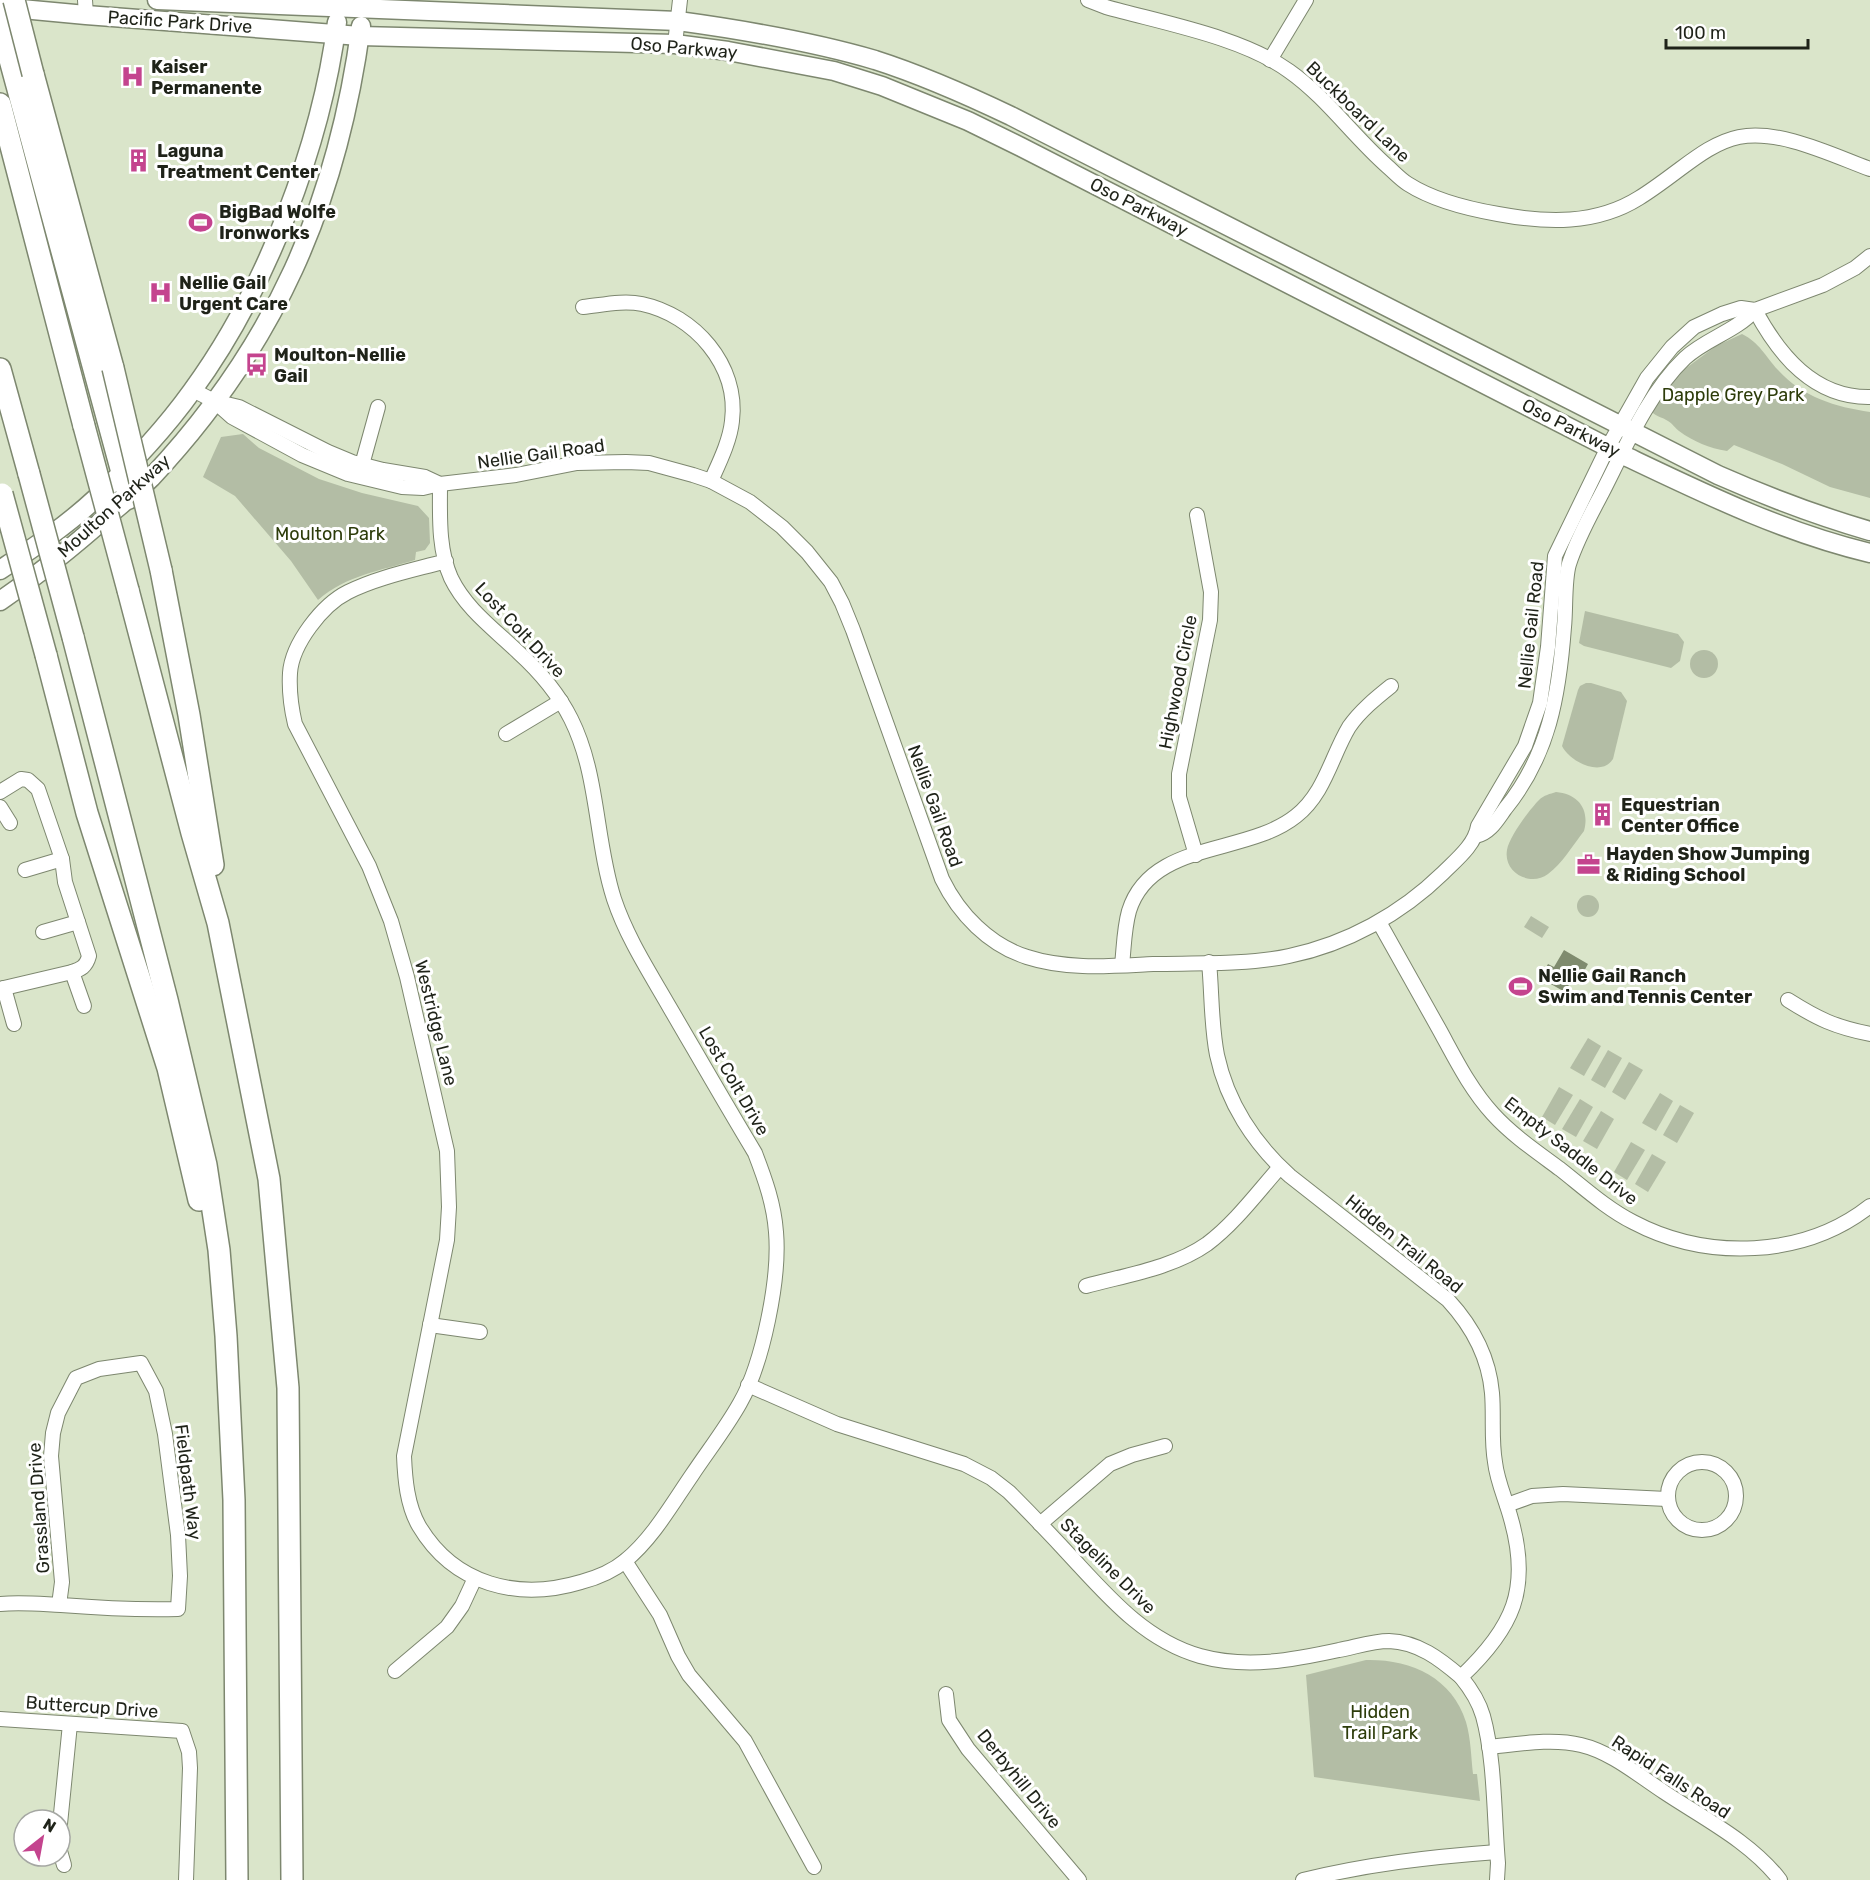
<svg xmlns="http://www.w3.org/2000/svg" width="1870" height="1880" font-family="Rubik,sans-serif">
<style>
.green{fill:#b3bda5}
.water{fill:#7f8b6e}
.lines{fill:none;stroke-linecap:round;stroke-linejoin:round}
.minor-casing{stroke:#7d876f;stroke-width:16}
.major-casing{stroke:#7d876f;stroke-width:21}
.highway-casing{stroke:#7d876f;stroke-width:24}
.minor{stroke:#fff;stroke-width:14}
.major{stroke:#fff;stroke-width:18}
.highway{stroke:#fff;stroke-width:21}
.highway-bridge-casing{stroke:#7d876f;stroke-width:24;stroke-linecap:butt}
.highway-bridge{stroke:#fff;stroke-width:21}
.labels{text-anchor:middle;stroke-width:6;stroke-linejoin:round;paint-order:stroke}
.street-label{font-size:18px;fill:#1f2319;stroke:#fff}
.poi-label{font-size:18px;font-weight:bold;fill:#1f2319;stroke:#fff;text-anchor:start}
.park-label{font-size:18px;fill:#2d3c0a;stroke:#fff}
</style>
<rect width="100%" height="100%" fill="#dae5ca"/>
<g class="green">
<path d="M1742 334C1760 343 1765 356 1778 370 1802 397 1836 407 1870 412V498L1830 487 1782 464 1734 445 1727 451C1709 448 1694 442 1679 431 1675 428 1672 423 1668 421 1662 417 1657 417 1652 412L1661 394 1678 374 1716 346Z"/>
<path d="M243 434 259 448 319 479 362 493 418 506 429 518 430 543 425 550 416 552 415 560C380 571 347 575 318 600L291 561 235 496 203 477 221 437Z"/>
<path d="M1585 611 1678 634 1684 642 1680 661 1671 668 1584 646 1579 643Z"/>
<circle cx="1704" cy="664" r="14"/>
<path d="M1586 683H1591L1621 692 1627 701 1613 759C1601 778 1569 761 1562 746L1578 690 1580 686Z"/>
<path d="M1556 792C1578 794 1590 809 1584 831 1573 845 1562 864 1548 874 1531 887 1503 873 1507 850 1509 837 1530 809 1539 800 1544 795 1550 794 1556 792Z"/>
<circle cx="1588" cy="906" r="11"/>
<path d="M1531 916 1549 927 1542 938 1524 927Z"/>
<path d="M1588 1038 1601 1046 1584 1076 1570 1068Z"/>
<path d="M1608 1050 1622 1058 1605 1088 1591 1080Z"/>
<path d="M1629 1062 1643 1070 1625 1100 1612 1092Z"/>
<path d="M1559 1087 1573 1095 1555 1125 1542 1117Z"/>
<path d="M1660 1093 1673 1101 1656 1131 1642 1123Z"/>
<path d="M1580 1099 1593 1107 1576 1137 1562 1129Z"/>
<path d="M1680 1105 1694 1113 1677 1143 1663 1135Z"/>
<path d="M1601 1111 1614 1119 1597 1149 1583 1141Z"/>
<path d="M1631 1142 1645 1150 1627 1180 1614 1172Z"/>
<path d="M1652 1154 1666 1162 1648 1192 1635 1184Z"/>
<path d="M1366 1660C1410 1659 1452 1677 1466 1722 1471 1739 1471 1757 1473 1774H1477L1480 1801 1314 1777 1306 1675Z"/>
</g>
<path class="water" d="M1564 950 1588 964 1582 975 1576 972 1565 992 1540 978 1548 964 1554 967Z"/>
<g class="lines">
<defs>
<g id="minor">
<path d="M85 0 86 15"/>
<path d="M1088 0 1106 7C1163 23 1242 37 1289 71 1326 97 1353 136 1387 166 1394 172 1400 179 1408 184 1433 200 1469 209 1498 214 1546 223 1596 225 1639 198 1652 190 1664 181 1676 172 1695 158 1715 142 1739 137 1780 129 1832 155 1870 169"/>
<path d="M675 44 680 0"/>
<path d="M1270 60 1306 0"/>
<path d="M583 307C602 305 623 300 642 304 694 315 739 365 732 421 730 441 719 463 711 481"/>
<path d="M1755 310C1779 355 1814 398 1870 397"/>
<path d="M193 390 214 401 239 407 328 452 352 462 383 470 425 477 440 484"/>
<path d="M214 401 232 417 302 455 348 474 402 487 423 488 440 484 516 475 577 463 626 462 649 463 693 475 711 481 750 502 782 527 807 552 831 582 842 603 853 630 942 879C959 914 989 945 1027 957 1067 970 1111 966 1153 964 1197 963 1247 965 1289 956 1347 944 1401 914 1443 873 1456 860 1475 845 1478 826L1525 746 1540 703 1548 647 1555 556 1608 447 1647 378 1672 347 1694 327 1722 314 1741 308 1755 310 1823 285 1855 268 1870 256"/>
<path d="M360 472 378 407"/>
<path d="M440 484C440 515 438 549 451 578 466 609 494 629 518 652 539 671 558 693 571 719 599 775 595 840 614 899 627 938 650 973 670 1008 698 1056 726 1105 755 1153 765 1179 774 1204 776 1232 780 1278 763 1363 740 1403 726 1428 708 1451 692 1475 672 1504 653 1538 625 1561 613 1571 596 1578 581 1582 518 1601 454 1585 419 1526 407 1505 405 1479 404 1456L447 1240 449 1207 447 1151 407 977 391 921 369 866 295 724C291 707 289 690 290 673 292 644 322 605 348 592 378 577 414 570 446 561"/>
<path d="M506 734 561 701"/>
<path d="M0 792 21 779 28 780 38 789 62 859 65 882 89 956C86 967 81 969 72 972L0 989"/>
<path d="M0 807 10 823"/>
<path d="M1476 836C1490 833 1497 820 1505 809 1549 755 1559 695 1564 627 1566 608 1564 581 1569 564 1577 539 1590 516 1602 493 1624 450 1649 392 1685 358 1707 338 1735 332 1755 310"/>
<path d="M1196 855 1179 797V774L1210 620 1211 592 1197 515"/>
<path d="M25 870 62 859"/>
<path d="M1379 922C1399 958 1419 994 1439 1029 1455 1058 1470 1089 1493 1114 1512 1135 1537 1152 1560 1169 1583 1187 1607 1209 1633 1222 1707 1261 1804 1258 1870 1206"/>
<path d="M43 932 78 922"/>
<path d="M1209 962C1212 993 1211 1025 1217 1055 1227 1102 1254 1144 1290 1176L1448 1300C1472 1326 1489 1358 1492 1393 1494 1416 1491 1439 1495 1462 1497 1481 1506 1500 1511 1519 1531 1589 1513 1628 1461 1677 1470 1688 1479 1702 1483 1716 1495 1759 1494 1818 1498 1863L1497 1880"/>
<path d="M1122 965C1124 947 1124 929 1129 911 1151 840 1246 856 1296 816 1325 793 1331 757 1349 727 1360 711 1376 698 1391 686"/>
<path d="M72 972 84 1006"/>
<path d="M4 988 14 1024"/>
<path d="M1788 1000C1818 1019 1835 1027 1870 1034"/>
<path d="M1086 1286C1126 1275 1173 1268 1207 1244 1235 1223 1257 1193 1280 1167"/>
<path d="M430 1325 480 1332"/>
<path d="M748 1385 837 1424 964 1464 991 1478 1009 1492C1031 1514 1053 1537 1075 1561 1111 1600 1147 1641 1200 1656 1247 1669 1293 1660 1339 1650 1355 1647 1373 1641 1389 1641 1418 1642 1440 1659 1461 1677"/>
<circle cx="1702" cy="1496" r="34"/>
<path d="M1507 1505 1532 1496 1563 1494 1667 1499"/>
<path d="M1040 1524 1110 1464 1132 1455 1165 1446"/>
<path d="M625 1561 660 1615 678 1656 689 1675 745 1741 814 1867"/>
<path d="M0 1604C21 1602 40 1604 61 1605 99 1608 139 1610 178 1609L180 1576 178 1535 165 1434 156 1391 141 1363 99 1369 76 1378 58 1413 53 1433 51 1456 62 1582 59 1605"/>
<path d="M395 1671 447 1627 462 1606 475 1578"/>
<path d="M946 1694 949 1720 968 1749 1079 1880"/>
<path d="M0 1719 182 1731 189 1752 190 1768 186 1880"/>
<path d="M1489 1747C1519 1744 1552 1738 1581 1745 1611 1752 1638 1775 1664 1792 1703 1818 1751 1842 1780 1880"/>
<path d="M60 1824 70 1724"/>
<path d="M60 1851 64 1865"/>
<path d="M1303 1880C1368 1864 1430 1857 1497 1852"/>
</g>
<g id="major">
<path d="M157 0 678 21C744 30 810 41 875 60 922 75 967 95 1011 116L1718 475C1768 497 1818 516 1870 531"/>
<path d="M0 7 86 15 360 36 675 44 728 51 834 71 882 86 968 121 1021 147 1621 454C1703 493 1782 532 1870 553"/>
<path d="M0 570C33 548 66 526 95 499 130 466 164 430 192 391 266 290 321 146 337 22"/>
<path d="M0 601C38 575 75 545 110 514 124 502 138 491 151 478 275 346 337 204 361 26"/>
</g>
<g id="highway">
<path d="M0 23 129 498"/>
<path d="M33 74 113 368"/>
<path d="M0 104 84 426"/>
<path d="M0 369 29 474"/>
<path d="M161 570 189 715 213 865"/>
<path d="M128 590 192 833 218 923 269 1179 288 1388 292 1880"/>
<path d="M73 637 167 1000 206 1165 219 1250 226 1336 234 1500 237 1880"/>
<path d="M46 655 87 813 168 1068 199 1200"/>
</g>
</defs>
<use href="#minor" class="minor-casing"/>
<use href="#major" class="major-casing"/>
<use href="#highway" class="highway-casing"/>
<use href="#minor" class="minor"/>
<use href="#major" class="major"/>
<use href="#highway" class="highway"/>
<defs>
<g id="highway-bridge">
<path d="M14 0 33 74"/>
<path d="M113 368 161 570"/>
<path d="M84 426 128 590"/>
<path d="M29 474 73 637"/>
<path d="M2 494 46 655"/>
</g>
</defs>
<use href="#highway-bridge" class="highway-bridge-casing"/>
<use href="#highway-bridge" class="highway-bridge"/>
</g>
<defs>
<symbol id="hospital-bare" viewBox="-9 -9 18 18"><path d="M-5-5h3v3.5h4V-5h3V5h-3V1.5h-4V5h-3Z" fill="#c4448e" stroke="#fff" stroke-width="2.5" paint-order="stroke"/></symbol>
<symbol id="building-bare" viewBox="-9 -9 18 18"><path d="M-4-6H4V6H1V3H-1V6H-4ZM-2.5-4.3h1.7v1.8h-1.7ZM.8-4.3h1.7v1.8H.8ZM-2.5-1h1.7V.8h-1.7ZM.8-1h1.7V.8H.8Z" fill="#c4448e" stroke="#fff" stroke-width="2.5" paint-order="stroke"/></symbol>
<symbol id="stadium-bare" viewBox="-9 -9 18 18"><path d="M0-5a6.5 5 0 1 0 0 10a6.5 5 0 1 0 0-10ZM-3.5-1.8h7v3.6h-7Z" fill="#c4448e" stroke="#fff" stroke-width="2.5" paint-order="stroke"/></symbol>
<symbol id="bus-bare" viewBox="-9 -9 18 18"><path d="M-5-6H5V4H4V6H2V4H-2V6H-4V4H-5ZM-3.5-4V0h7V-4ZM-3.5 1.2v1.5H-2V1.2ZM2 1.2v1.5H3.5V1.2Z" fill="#c4448e" stroke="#fff" stroke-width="2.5" paint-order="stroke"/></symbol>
<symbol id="office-bare" viewBox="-9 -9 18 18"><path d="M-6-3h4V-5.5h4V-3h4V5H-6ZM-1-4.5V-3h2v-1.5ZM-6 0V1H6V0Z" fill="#c4448e" stroke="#fff" stroke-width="2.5" paint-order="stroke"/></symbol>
</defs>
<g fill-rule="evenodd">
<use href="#hospital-bare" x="116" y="60" width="33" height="33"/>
<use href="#building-bare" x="122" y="144" width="33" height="33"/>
<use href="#stadium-bare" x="184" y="206" width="33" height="33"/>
<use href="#hospital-bare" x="144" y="276" width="33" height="33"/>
<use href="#bus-bare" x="240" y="348" width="33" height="33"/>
<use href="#building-bare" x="1586" y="798" width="33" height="33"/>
<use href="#office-bare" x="1572" y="848" width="33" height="33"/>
<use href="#stadium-bare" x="1504" y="970" width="33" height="33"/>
</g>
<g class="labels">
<g class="street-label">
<text transform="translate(180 22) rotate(4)" y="6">Pacific Park Drive</text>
<text transform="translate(684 48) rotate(5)" y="6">Oso Parkway</text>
<text transform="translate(1358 112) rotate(44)" y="6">Buckboard Lane</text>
<text transform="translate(1139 207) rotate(27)" y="6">Oso Parkway</text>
<text transform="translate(1571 428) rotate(27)" y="6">Oso Parkway</text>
<text transform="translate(541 454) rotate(-8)" y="6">Nellie Gail Road</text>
<text transform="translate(114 506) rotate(-42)" y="6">Moulton Parkway</text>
<text transform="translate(1531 625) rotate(-84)" y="6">Nellie Gail Road</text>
<text transform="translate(520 630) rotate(47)" y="6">Lost Colt Drive</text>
<text transform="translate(1178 682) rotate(-79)" y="6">Highwood Circle</text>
<text transform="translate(935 806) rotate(70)" y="6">Nellie Gail Road</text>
<text transform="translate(436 1023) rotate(76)" y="6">Westridge Lane</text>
<text transform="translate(734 1081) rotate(60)" y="6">Lost Colt Drive</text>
<text transform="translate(1571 1151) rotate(38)" y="6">Empty Saddle Drive</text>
<text transform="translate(1404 1244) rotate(39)" y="6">Hidden Trail Road</text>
<text transform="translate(188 1482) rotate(83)" y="6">Fieldpath Way</text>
<text transform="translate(39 1508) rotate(-94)" y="6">Grassland Drive</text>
<text transform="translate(1108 1566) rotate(45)" y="6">Stageline Drive</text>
<text transform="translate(92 1707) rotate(4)" y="6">Buttercup Drive</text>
<text transform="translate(1671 1777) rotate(33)" y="6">Rapid Falls Road</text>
<text transform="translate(1019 1779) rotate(51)" y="6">Derbyhill Drive</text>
</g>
<g class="poi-label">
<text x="151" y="73">Kaiser<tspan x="151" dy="21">Permanente</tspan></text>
<text x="157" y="157">Laguna<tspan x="157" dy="21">Treatment Center</tspan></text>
<text x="219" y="218">BigBad Wolfe<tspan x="219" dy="21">Ironworks</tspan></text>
<text x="179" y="289">Nellie Gail<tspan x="179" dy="21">Urgent Care</tspan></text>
<text x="274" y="361">Moulton-Nellie<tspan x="274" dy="21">Gail</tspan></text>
<text x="1621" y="811">Equestrian<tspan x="1621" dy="21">Center Office</tspan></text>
<text x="1606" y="860">Hayden Show Jumping<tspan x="1606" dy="21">&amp; Riding School</tspan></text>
<text x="1538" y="982">Nellie Gail Ranch<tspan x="1538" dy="21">Swim and Tennis Center</tspan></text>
</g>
<g class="park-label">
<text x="1733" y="401">Dapple Grey Park</text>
<text x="330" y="540">Moulton Park</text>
<text x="1380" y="1718">Hidden<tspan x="1380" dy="21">Trail Park</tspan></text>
</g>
</g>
<g transform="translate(42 1838) rotate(31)"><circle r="28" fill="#ffffff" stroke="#a5a7a3" stroke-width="1.5"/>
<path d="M0-4.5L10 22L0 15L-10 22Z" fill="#c4448e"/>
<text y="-9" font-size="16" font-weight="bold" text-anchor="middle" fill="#1f2319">N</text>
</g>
<path d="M1666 39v9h142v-9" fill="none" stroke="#1f2319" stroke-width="3"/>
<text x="1675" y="39" font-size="18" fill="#1f2319" stroke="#ffffff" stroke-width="4.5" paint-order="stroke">100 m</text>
</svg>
